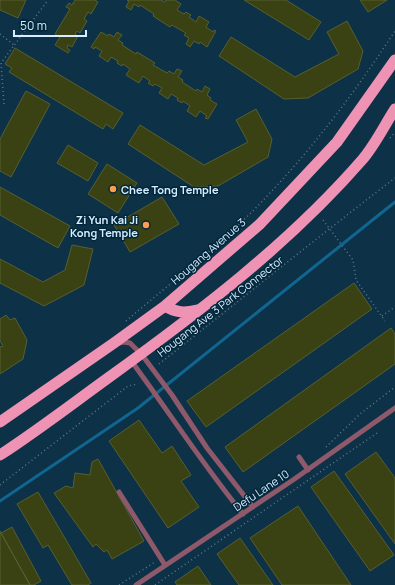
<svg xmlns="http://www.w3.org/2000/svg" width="395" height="585" font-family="Manrope,sans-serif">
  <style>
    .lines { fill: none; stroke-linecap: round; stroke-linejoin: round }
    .stream { stroke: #106690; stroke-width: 3 }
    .building { fill: #3a4213; stroke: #575f31 }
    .path { stroke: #5a7a8d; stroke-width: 1.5; stroke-dasharray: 1 3; stroke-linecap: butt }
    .service { stroke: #8d596b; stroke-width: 5 }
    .trunk { stroke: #ef93b4; stroke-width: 11 }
    .poi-dot { fill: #fb9e52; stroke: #02273b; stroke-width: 1.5 }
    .labels { text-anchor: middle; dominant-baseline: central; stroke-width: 3; stroke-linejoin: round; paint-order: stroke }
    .poi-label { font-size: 11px; font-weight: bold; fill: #d6eeff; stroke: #02273b; text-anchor: start }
    .street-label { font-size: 11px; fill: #d6eeff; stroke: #02273b }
  </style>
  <rect width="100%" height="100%" fill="#0d3146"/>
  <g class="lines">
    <path class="stream" d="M0,501L138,408L395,202"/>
  </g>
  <path class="building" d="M0,0H26L18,18L0,10Z
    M75,0H95L98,2L91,14L88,12L84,19L87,21L80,33L77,31L75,34L78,36L72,47L68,45L67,48L70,50L68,53L55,45L60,37L55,34L70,9L66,7L69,3L72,5Z
    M127,0H161L165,2L166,0H175L181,4L177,10L184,14L186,12L191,15L189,17L196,22L199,16L209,22L206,27L213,32L214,30L216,31L207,47L200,42L199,44L194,41L190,47L186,44L189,38L184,35L186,33L172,25L170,27L153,16L154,14L140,5L139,7L134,4L131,10L126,7L129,1Z
    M244,0H286L321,22L309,40Z
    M360,0H387L368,12Z
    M347,21L363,51L358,69L308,98L284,99L219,56L231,37L295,77L339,54L327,32Z
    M101,32L108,36L109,34L114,37L117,32L122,35L118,40L123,43L122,45L136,54L137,52L155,63L153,65L167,73L169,71L174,74L177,69L182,71L178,77L183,80L182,82L196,91L197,89L202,92L205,86L210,89L207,95L211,98L210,100L217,104L208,119L205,118L207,116L200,111L196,117L187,111L190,106L183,101L182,103L177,100L178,98L171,94L168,99L159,93L162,88L155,84L153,86L148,83L150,81L143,76L139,83L126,75L130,69L123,64L122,66L117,63L118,61L111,57L108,62L99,56L102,51L95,47L94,49L91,47Z
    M15,48L123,113L113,129L106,124L103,129L9,72L12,68L5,64Z
    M26,91L50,104L11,177L0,171V139Z
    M256,109L272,139L268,157L218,186L194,187L128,144L140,125L204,165L248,142L236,120Z
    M68,145L98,163L88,181L57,163Z
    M107,164L137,183L118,213L88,194Z
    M0,187L70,226L58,248L0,215Z
    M162,197L179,224L130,252L114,225Z
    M72,245L93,249L84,285L44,306L0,283V259L43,282L65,270Z
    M354,283L372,309L206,427L187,401Z
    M6,315L10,320L15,318L27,340L23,359L0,374V347L3,346L0,341V319Z
    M391,328L395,334V364L243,472L225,447Z
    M139,420L162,453L172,446L191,475L181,481L199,507L168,528L109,441Z
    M376,452L395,478V544L345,474Z
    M98,459L144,541L112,559L107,550L104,552L96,544L93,547L54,493L66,486L73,488L75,473L90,475L92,462Z
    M334,471L394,555L370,571L311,487Z
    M38,492L91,583L88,585H72L48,545L43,548L17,504Z
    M298,506L351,585H282L250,538Z
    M12,527L41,581L34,585H30L1,533Z
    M0,531L1,533L30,585H0Z
    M240,538L273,585H239L217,554Z
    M198,566L211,585H177L175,582Z"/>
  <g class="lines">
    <path class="path" d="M0,34L14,45
      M4,104L1,63L48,0
      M390,138L395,132
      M323,220L353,260L356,280L385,321
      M382,316L395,307
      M126,321C174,280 226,241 269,194C317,143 357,89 395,31
      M159,364C238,302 315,239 395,178
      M326,447L360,414L395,387
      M0,485L128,386L138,384
      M119,585L155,562
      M155,585L377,433"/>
    <path class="service" d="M119,343L124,342L130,343L142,355L172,395L207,448L253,507
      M132,362C169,412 203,465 243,514
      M299,457L308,470
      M119,492L165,565
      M136,585L293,480L395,408"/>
    <path class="trunk" d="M165,306C176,313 185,313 197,310
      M0,422L114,343L165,306L260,224L337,142L395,60
      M0,455C37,431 72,404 108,378C198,313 289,244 362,160C375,145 384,126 395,109"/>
  </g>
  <g class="poi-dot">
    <circle cx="113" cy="189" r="4"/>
    <circle cx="146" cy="225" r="4"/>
  </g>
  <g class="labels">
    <g class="poi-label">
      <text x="121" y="189">Chee Tong Temple</text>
      <text x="138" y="219" text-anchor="end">Zi Yun Kai Ji<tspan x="138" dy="13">Kong Temple</tspan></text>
    </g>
    <g class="street-label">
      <text transform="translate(208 251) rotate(-41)">Hougang Avenue 3</text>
      <text transform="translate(220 306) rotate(-38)">Hougang Ave 3 Park Connector</text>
      <text transform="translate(261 490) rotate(-34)">Defu Lane 10</text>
    </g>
  </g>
  <path d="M14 30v6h72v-6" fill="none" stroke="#d6eeff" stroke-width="2"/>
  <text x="20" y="30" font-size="12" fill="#d6eeff" stroke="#02273b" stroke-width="3" paint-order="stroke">50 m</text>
</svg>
